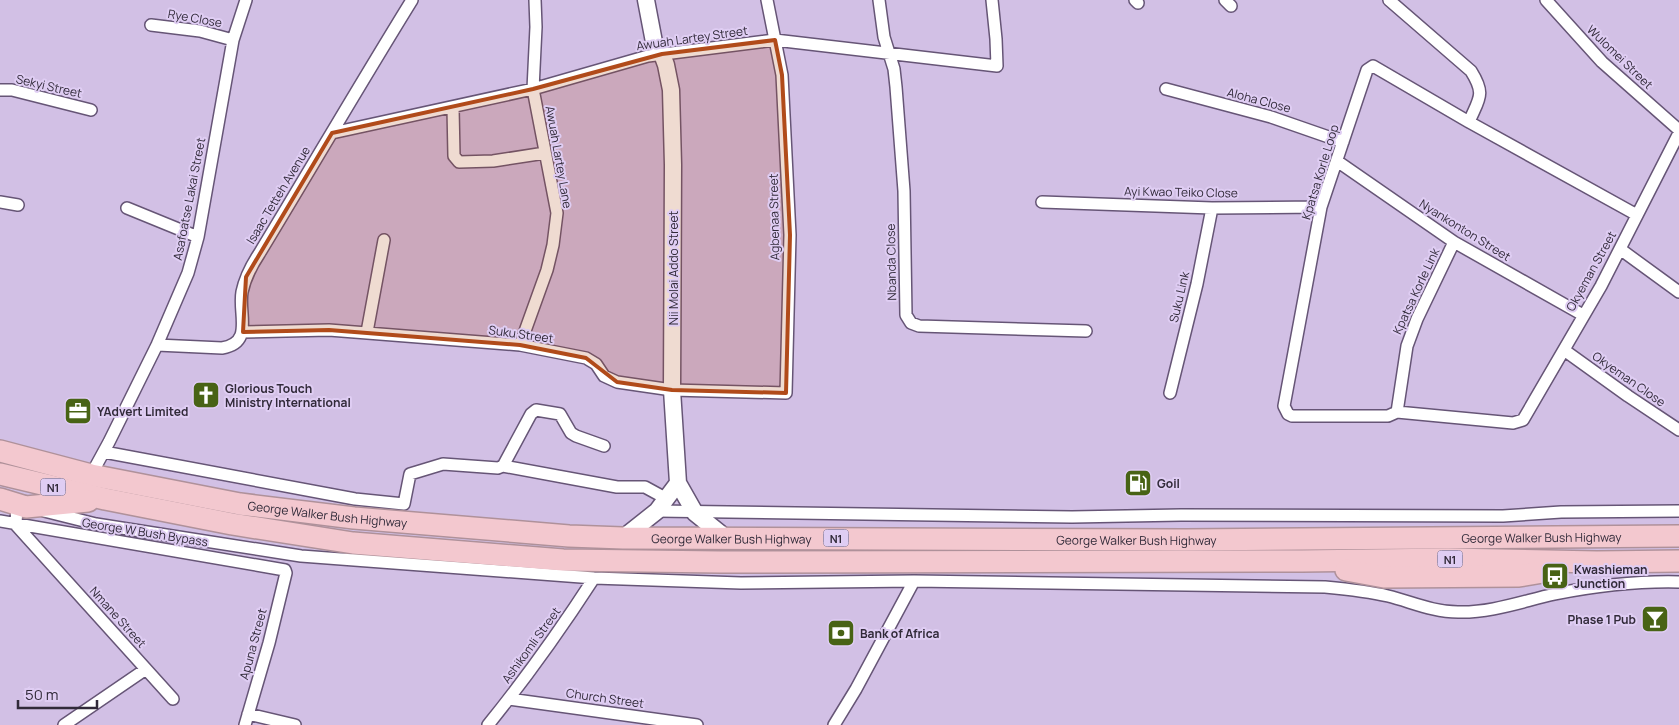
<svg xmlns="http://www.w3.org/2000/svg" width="1679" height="725" font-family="Manrope,sans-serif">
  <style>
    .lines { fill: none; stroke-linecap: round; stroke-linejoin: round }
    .street-casing { stroke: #665576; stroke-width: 14 }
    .secondary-casing { stroke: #665576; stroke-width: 19 }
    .highway-casing { stroke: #af919a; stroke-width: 24 }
    .street { stroke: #fff; stroke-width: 11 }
    .secondary { stroke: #fff; stroke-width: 16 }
    .highway { stroke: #f3c8cf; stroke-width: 21 }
    .marked { fill: #b14b1a; fill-opacity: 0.2; stroke: #b14b1a; stroke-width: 4; stroke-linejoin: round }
    .labels { text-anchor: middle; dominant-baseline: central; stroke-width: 4; stroke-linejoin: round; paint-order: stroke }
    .shield { fill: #dfcdf3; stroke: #655b71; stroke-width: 1 }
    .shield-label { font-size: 11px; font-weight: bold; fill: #312a39 }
    .street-label { font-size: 12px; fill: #312a39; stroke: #dfcdf3 }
    .poi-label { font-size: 12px; font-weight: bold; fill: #312a39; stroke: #dfcdf3; text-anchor: start }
  </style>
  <rect width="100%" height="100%" fill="#d2c0e5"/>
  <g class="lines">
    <g class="street-casing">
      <path id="street" d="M879,0L884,37L894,69L896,87L904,191L906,315L911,323L919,326L1086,331
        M1135,0L1138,3
        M1225,0L1231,6
        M1389,0L1471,71C1486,95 1479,98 1469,122
        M1546,0L1602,62L1679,130
        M151,25L200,31L233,40
        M1166,89L1271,117L1343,142
        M0,90H12L91,110
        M453,108L454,156L459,162L493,161L545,153
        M332,133L533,89L648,56L775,40L997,66L996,39L992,0
        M1337,161L1454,242L1583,315
        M0,202L18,205
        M1042,202L1212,208L1321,207
        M127,208L198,237
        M1637,215L1469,122L1373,66L1367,70L1321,207L1284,406L1288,414L1292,416H1388L1397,412L1513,423L1523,420L1601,286L1679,133
        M1620,249L1679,292
        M243,332L329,330L520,345L586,358L596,364L604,376L617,382L672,390L786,393L790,235L782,75L767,0
        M367,332L384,240
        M157,345L222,348C254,343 238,314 242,292C245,278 251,266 259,254C310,170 360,84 412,0
        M520,345L547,270L553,245L557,213L533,89L536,27L535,0
        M1564,350L1628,396L1679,430
        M1170,393L1197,284L1212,208
        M1397,412L1407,346L1417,319L1454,242
        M104,452L355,499L404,504L410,474L443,464L498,468L503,466L617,487H645L667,499
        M503,466L531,414L536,410L560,414L571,433L576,436L604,446
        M91,475L109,442L157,345L188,273L198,237L233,40L246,0
        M17,505L16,525L173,699
        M44,511L96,524L301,556L594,578L741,583L914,581L1325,587C1346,589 1367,591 1388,596C1412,602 1433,612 1458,612C1491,613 1523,601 1555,594C1595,586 1638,581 1679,582
        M657,511L1072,517L1181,515L1503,516L1561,512L1679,511
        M0,521L285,570L286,573L269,643L245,725
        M509,699L697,725
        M248,714L295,725
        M64,725L146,669
        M488,725C526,678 561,629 594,578
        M834,725L856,689L914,581"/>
    </g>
    <g class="secondary-casing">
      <path id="secondary" d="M646,0L654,42L662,54L666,65L671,90L673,165L672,390L678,483L695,513L726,538
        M623,538L657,511L678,483"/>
    </g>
    <g class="highway-casing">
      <g id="highway">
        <path id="s1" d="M0,451L91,475L240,504L354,518L569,536L623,538L1186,540L1679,536"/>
        <path d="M0,474L105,499L232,524L353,543L563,560L720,562L1302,561L1448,559L1597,562L1679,561"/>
        <path d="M0,499L26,507L88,501"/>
        <path d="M1346,570L1384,577L1519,576L1555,570"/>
      </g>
    </g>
    <use href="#street" class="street"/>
    <use href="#secondary" class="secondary"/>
    <use href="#highway" class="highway"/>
  </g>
  <path class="marked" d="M775,40L782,75L790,235L786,393L672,390L617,382L586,358L520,345L329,330L243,332L246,277L332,133L533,89L662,54Z"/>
  <defs>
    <g id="church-square" transform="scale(1.4375)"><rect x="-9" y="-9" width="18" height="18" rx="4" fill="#486315" stroke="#dfcdf3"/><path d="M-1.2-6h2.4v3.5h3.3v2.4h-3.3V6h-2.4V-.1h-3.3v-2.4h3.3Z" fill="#fff"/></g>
    <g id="office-square" transform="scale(1.4375)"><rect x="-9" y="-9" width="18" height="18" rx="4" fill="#486315" stroke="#dfcdf3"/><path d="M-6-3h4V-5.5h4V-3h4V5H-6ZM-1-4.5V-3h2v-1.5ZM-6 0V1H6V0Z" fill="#fff"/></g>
    <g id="fuel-square" transform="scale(1.4375)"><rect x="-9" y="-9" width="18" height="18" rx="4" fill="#486315" stroke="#dfcdf3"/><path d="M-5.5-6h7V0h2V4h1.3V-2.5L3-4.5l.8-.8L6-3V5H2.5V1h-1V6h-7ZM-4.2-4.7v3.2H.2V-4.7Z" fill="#fff"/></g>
    <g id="bus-square" transform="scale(1.4375)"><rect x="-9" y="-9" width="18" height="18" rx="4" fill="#486315" stroke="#dfcdf3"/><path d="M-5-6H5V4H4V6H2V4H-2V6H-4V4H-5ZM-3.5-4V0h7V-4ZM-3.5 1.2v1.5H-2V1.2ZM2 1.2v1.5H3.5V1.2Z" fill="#fff"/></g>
    <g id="bar-square" transform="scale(1.4375)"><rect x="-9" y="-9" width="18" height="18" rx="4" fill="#486315" stroke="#dfcdf3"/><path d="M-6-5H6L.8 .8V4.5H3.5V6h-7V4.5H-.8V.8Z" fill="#fff"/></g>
    <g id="bank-square" transform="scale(1.4375)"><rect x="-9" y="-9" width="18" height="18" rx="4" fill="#486315" stroke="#dfcdf3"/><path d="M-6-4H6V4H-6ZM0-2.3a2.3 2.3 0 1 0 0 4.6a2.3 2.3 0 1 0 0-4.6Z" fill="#fff"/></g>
  </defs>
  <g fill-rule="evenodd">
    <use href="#church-square" x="206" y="395"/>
    <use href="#office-square" x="78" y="411"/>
    <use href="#fuel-square" x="1138" y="483"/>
    <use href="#bus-square" x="1555" y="576"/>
    <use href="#bar-square" x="1655" y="619"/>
    <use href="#bank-square" x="841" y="633"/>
  </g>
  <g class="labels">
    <g class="shield">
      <rect x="40.5" y="478.5" width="25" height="17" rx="4"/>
      <rect x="823.5" y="529.5" width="25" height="17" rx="4"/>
      <rect x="1437.5" y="550.5" width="25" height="17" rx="4"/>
    </g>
    <g class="shield-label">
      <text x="53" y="487">N1</text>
      <text x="836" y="538">N1</text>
      <text x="1450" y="559">N1</text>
    </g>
    <g class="street-label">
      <text transform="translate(195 18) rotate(10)">Rye Close</text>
      <text transform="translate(692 38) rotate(-8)">Awuah Lartey Street</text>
      <text transform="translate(1620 57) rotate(44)">Wulomei Street</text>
      <text transform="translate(49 86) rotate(13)">Sekyi Street</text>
      <text transform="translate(1259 100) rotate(15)">Aloha Close</text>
      <text transform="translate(559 157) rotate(80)">Awuah Lartey Lane</text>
      <text transform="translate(1320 172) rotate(-73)">Kpatsa Korle Loop</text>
      <text transform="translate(1181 192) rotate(1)">Ayi Kwao Teiko Close</text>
      <text transform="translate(278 195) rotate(-59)">Isaac Tetteh Avenue</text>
      <text transform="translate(189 199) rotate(-79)">Asafoatse Lakai Street</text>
      <text transform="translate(774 217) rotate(-91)">Agbenaa Street</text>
      <text transform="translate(1465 230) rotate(32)">Nyankonton Street</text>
      <text transform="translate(891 262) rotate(-91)">Nbanda Close</text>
      <text transform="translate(673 268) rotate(-90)">Nii Molai Addo Street</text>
      <text transform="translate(1591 271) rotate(-61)">Okyeman Street</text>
      <text transform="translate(1416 291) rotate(-65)">Kpatsa Korle Link</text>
      <text transform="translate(1179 297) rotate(-77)">Suku Link</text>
      <text transform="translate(521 334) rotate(8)">Suku Street</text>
      <text transform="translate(1629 379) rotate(35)">Okyeman Close</text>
      <text stroke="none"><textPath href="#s1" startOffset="334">George Walker Bush Highway</textPath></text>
      <text transform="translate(145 532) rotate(9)">George W Bush Bypass</text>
      <text stroke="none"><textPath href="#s1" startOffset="1549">George Walker Bush Highway</textPath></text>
      <text stroke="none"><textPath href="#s1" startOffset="739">George Walker Bush Highway</textPath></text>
      <text stroke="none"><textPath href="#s1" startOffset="1144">George Walker Bush Highway</textPath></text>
      <text transform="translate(118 617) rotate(48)">Nmane Street</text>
      <text transform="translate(253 644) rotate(-75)">Apuna Street</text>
      <text transform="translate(531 645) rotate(-54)">Ashikomli Street</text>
      <text transform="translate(605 698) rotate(8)">Church Street</text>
    </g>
    <g class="poi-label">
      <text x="225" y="388">Glorious Touch<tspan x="225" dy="14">Ministry International</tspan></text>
      <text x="97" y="411">YAdvert Limited</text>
      <text x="1157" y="483">Goil</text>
      <text x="1574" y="569">Kwashieman<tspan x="1574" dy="14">Junction</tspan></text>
      <text x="1636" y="619" text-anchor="end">Phase 1 Pub</text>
      <text x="860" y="633">Bank of Africa</text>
    </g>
  </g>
  <path d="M18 700v8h79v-8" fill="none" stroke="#312a39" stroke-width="2.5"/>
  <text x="25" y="700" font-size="15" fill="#312a39" stroke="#dfcdf3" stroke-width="4" paint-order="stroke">50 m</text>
</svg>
